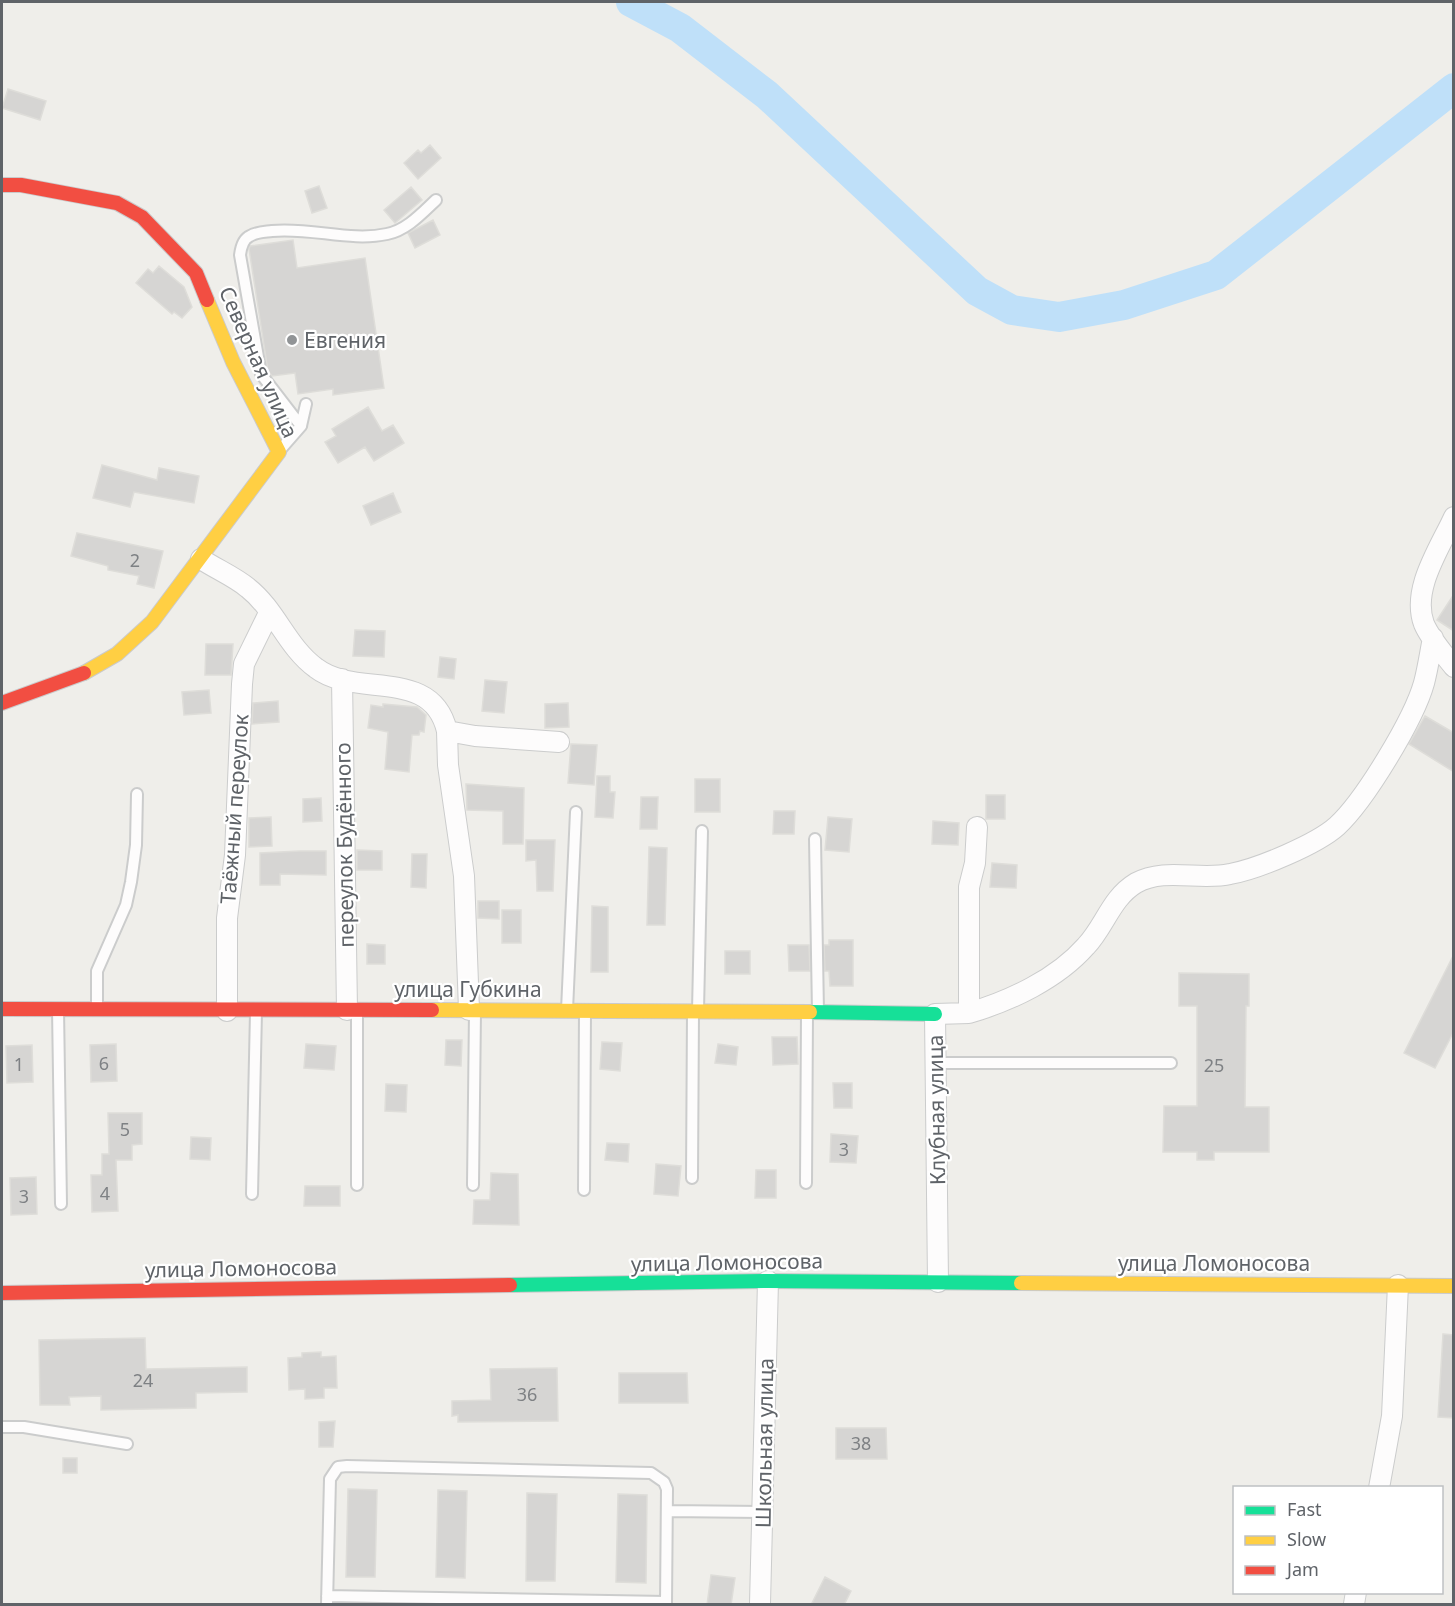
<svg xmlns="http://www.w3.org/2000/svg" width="1455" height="1606" font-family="'Noto Sans',sans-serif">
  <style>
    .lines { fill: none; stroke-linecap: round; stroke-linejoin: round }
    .river { stroke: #bfe0f9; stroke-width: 30 }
    .building { fill: #d6d5d3; stroke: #deddd9; stroke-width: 1.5 }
    .lane-casing { stroke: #cbcccc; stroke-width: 14 }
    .street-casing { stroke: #cbcccc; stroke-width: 22 }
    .fast-casing { stroke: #cacacb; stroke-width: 16 }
    .slow-casing { stroke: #cacacb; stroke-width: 16 }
    .jam-casing { stroke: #cacacb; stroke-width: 16 }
    .lane { stroke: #fdfcfc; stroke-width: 10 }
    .street { stroke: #fdfcfc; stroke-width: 20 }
    .fast { stroke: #16e098; stroke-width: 14 }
    .slow { stroke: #ffcf43; stroke-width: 14 }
    .jam { stroke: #f24e42; stroke-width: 14 }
    .poi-dot { fill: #919496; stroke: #fff; stroke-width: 2 }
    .labels { text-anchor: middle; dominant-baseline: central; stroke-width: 4.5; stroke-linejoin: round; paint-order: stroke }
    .number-label { font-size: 18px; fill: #7e8184 }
    .poi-label { font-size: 21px; fill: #5f6368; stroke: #fff; text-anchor: start }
    .street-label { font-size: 21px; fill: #5f6368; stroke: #fff }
  </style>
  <rect width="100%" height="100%" fill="#efeeea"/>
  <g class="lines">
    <path class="river" d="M631,2L680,28L767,95L977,291L1012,310L1059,317L1124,305L1216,275L1454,88"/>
  </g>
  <path class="building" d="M8,89L46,101L40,120L2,108Z
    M430,145L441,158L418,179L404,163L418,150L421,153Z
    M319,186L327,208L312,213L305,191Z
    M411,187L422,200L395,223L384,210Z
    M433,220L440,235L415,248L408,233Z
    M293,240L297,268L365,258L384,388L333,395V389L298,394L295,373L272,376L268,371L249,249L250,246Z
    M159,266L184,287L192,307L182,318L174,312L172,314L136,283L148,269L153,273Z
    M368,407L382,431L393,425L404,443L374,461L365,447L338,463L325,442L336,436L332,429Z
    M102,465L157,480L159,468L199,476L194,503L134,492L130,507L93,498Z
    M393,493L401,512L371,525L363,506Z
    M77,533L163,551L154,588L137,584L139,576L108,570V566L71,556Z
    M1454,594V631L1437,620Z
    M355,630L385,631L384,657L353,656Z
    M206,644H233L231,675H205Z
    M440,657L456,659L454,679L438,677Z
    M485,680L507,682L504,713L482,711Z
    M209,690L211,713L184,715L182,692Z
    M278,701L279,722L252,724L253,703Z
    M568,703L569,727L545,728V704Z
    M383,704L417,707L426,715L424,732L420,731L419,735H412L409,772L385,769L388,732L368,728L371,705L383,707Z
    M1425,716L1454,733V772L1409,744Z
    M571,744L597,745L594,785L568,783Z
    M597,776H610V792H615L613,818L595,817Z
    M695,779H720V812H695Z
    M466,784L524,788L523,844H503V811L467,810Z
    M986,795H1005V819H986Z
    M641,797H658L657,829H640Z
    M321,798L322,821L303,822V799Z
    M774,811H795L794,834H773Z
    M271,817L272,846L249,847V818Z
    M828,817L852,819L849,852L825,850Z
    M933,821L959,823L958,845L932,844Z
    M526,840H555L553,891H537L536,860L526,861Z
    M649,847L667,848L665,925H647Z
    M357,850L382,851V870H357Z
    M300,851H326V875L280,874V885H260V853Z
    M412,854H427L426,888L411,887Z
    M992,863L1017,865L1016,888L990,887Z
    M478,901H499V919L478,918Z
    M592,906L608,907V972H591Z
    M502,910H521V943H502Z
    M829,940H853V986H830L829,971H825L824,945H829Z
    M367,944L385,945V964H367Z
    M788,945H809L810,971H789Z
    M725,951H750V974H725Z
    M1454,954V1031L1435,1068L1404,1053Z
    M1179,973L1249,974V1006H1246L1245,1107H1269V1152H1214V1160H1197V1152H1163L1164,1106H1197V1006H1179Z
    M772,1037H797L798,1064L773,1065Z
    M446,1040H462L461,1066L445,1065Z
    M602,1042L622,1043L620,1071L600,1069Z
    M116,1044L117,1081L91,1082L90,1045Z
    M306,1044L336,1046L334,1070L304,1068Z
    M718,1044L738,1047L736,1065L715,1063Z
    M32,1045L33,1082L7,1083L6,1046Z
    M833,1083H852V1108H834Z
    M386,1084L407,1085L406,1112L385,1111Z
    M108,1113H142V1144L132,1145V1160H116L118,1211L92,1212L91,1175H102V1154H109Z
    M831,1134L858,1136L856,1163L830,1162Z
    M191,1137L211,1138L210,1160L190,1159Z
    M607,1143L629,1144L628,1162L605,1160Z
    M656,1164L681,1166L678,1196L654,1194Z
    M756,1170H776V1198H755Z
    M491,1173L518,1174L519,1225L473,1224L474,1200H490Z
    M36,1177L37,1214L11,1215L10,1178Z
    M305,1186H340V1206H304Z
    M1443,1334L1454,1335V1418L1438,1417Z
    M145,1338L146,1369L247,1367V1392L196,1393V1408L101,1410V1396L69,1397L70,1405H40L39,1340Z
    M321,1352V1357L336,1356L337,1388H324V1398L305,1399V1389L289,1390L288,1358L302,1357V1353Z
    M557,1368L558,1421L458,1422V1415L452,1416V1401L491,1400L490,1369Z
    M619,1373H687L688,1403H619Z
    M335,1421L333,1447H319V1422Z
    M836,1428H886L887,1459H836Z
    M63,1458H77V1473H63Z
    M348,1489L377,1490L375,1577H346Z
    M438,1490L467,1491L465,1578L436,1577Z
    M527,1493L557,1494L555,1581H526Z
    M618,1494L647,1495L646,1583L616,1582Z
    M711,1575L735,1578L731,1605H707Z
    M825,1577L851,1591L844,1605H811Z"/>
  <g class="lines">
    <g class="lane-casing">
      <path id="lane" d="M301,426L306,404
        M280,450L301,426L261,374L240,255C241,247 243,239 250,236C256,232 265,232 272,231C311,227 350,242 387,234C407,230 422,213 436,200
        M815,839L818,1012
        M97,1008V971L126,905L131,882L136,845L137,794
        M58,1009L61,1204
        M567,1010L576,812
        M698,1010L702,831
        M357,1011V1185
        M935,1063H1171
        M692,1178L693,1011
        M806,1183L807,1013
        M473,1185L475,1011
        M584,1190L585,1010
        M252,1194L256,1012
        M2,1427H24L127,1444
        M667,1511L762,1512
        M327,1596L666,1602
        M327,1604L330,1479L338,1467L347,1466L651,1473L664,1482L667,1489L666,1604"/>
    </g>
    <g class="street-casing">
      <path id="street" d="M1454,517C1440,548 1411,589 1424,624C1431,640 1444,654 1454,667
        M201,559C216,569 235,577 248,588C276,610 287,647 316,668C356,699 432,666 447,731L475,736L559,742
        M342,679L347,1010
        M447,731L448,765L464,876L469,1010
        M227,1011V918L235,855L242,684L244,664L269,613
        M969,1013C1010,1001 1057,979 1086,946C1105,926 1111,898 1136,883C1165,867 1200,881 1230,874C1258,869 1317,844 1337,826C1365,800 1414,719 1424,683C1428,668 1430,653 1433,638
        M938,1282L935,1014L969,1013V887L975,863L977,827
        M1379,1488L1392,1416L1398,1285
        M760,1604L768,1281
        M1354,1604L1356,1592"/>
    </g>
    <g class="fast-casing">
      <path id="fast" d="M810,1012L935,1014
        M510,1285L768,1281L1021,1283"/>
    </g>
    <g class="slow-casing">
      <path id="slow" d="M84,673L117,654L152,622L279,452L233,362L207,300
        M432,1010L810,1012
        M1021,1283L1454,1286"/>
    </g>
    <g class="jam-casing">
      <path id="jam" d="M2,185H21L117,203L142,217L196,273L207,300
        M2,703L84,673
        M2,1009L432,1010
        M2,1293L510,1285"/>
    </g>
    <use href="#lane" class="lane"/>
    <use href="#street" class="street"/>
    <use href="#fast" class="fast"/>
    <use href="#slow" class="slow"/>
    <use href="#jam" class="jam"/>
  </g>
  <circle class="poi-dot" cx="292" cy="340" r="6"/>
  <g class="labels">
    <g class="number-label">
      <text x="135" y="560">2</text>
      <text x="104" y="1063">6</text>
      <text x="19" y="1064">1</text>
      <text x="1214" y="1065">25</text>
      <text x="125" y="1129">5</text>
      <text x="844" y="1149">3</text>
      <text x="105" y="1193">4</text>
      <text x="24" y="1196">3</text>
      <text x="143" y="1380">24</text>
      <text x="527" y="1394">36</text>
      <text x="861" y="1443">38</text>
    </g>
    <g class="poi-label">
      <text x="304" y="340">Евгения</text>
    </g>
    <g class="street-label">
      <text transform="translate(259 362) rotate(66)">Северная улица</text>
      <text transform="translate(234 809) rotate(-86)">Таёжный переулок</text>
      <text transform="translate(344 845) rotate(-91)">переулок Будённого</text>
      <text x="468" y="989">улица Губкина</text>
      <text transform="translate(936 1110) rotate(-91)">Клубная улица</text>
      <text transform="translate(727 1262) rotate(-1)">улица Ломоносова</text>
      <text x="1214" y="1263">улица Ломоносова</text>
      <text transform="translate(241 1268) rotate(-1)">улица Ломоносова</text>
      <text transform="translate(764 1443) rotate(-89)">Школьная улица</text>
    </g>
  </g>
  <rect width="1455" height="1606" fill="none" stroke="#5f6368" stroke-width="6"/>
  <rect x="1233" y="1486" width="210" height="108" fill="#ffffff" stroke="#bfc1c3" stroke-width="1.5"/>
  <rect x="1245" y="1506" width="30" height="9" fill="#16e098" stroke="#bfc1c3" stroke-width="1.5"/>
  <text x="1287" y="1516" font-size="18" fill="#5f6368">Fast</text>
  <rect x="1245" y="1536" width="30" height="9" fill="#ffcf43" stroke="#bfc1c3" stroke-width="1.5"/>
  <text x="1287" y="1546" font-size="18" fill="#5f6368">Slow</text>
  <rect x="1245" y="1566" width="30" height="9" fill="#f24e42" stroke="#bfc1c3" stroke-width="1.5"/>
  <text x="1287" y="1576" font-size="18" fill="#5f6368">Jam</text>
</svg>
